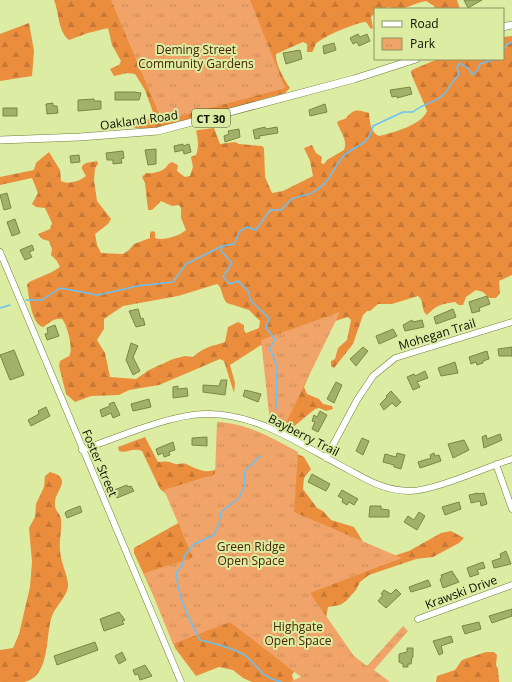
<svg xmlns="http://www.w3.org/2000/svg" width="512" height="682" font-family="'Open Sans',sans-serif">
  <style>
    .forest { fill: url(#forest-firs); fill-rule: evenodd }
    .park { fill: url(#park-tufts) }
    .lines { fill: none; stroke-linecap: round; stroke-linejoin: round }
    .stream { stroke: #68c2f9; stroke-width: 1.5 }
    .building { fill: #a2b069; stroke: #7a8742 }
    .minor-casing { stroke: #707c36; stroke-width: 7 }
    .major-casing { stroke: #707c36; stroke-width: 8 }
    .minor { stroke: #fff; stroke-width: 6 }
    .major { stroke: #fff; stroke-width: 7 }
    .labels { text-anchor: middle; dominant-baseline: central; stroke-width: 4; stroke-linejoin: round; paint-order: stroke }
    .shield { fill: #ddeca3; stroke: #4a5131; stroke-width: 1 }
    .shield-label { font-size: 11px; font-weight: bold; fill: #0b0e00 }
    .park-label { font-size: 12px; fill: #492402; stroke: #ddeca3 }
    .street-label { font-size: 12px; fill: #0b0e00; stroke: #ddeca3 }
  </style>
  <defs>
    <pattern id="forest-firs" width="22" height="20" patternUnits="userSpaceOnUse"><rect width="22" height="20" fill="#ea8d3d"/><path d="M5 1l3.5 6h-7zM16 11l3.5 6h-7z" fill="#c77834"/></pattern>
    <pattern id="park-tufts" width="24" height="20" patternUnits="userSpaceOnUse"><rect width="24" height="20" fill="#f0a469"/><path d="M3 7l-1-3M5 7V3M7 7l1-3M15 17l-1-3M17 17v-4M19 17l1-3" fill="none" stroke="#cc8c59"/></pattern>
  </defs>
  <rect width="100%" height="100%" fill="#ddeca3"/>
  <path class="forest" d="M54,0H457L460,9H435L434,6L426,1C409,4 406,12 388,7L384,9H375V13L371,17L373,28L371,29L366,22C355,23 327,35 318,42C314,44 315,49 312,52H307V44L303,42L276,54C275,64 285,81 290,88L285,93L159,129L134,128L133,123L152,118L154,115L145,90L135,74L127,73L114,76L110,69L119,65L121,61L112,45L108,28L88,33L69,40C58,32 59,12 54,0Z
    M29,23L34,51L32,76L0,81V34Z
    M512,36V275L499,281L500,293L496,298H489L483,292L476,290L466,297L463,305H459L455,302C441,304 437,305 427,315C420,310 425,301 418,296L392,304H378L370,311H367L363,315L353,344L334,368L331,366V361L335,359L338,348L347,340L351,320L348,317L332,322L304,387L307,394L319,399L323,404L332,406L333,409L326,411L319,408L315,409L292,428L280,424L263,347L261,345L230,365L235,383L234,393L224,361L220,359L159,385L129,390L119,395L91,396L75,402L66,394L59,366L60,361C62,359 67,358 69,356C74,350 67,324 62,319C53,318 50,323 43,327C31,324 29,295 27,285L29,282L52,272L60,267L57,261L51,255L52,249L49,241L42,239L38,234L50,229L52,223L45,208L36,207L32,204L38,193L32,178L0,185V177L34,170L36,163L49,152L60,170L61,181C68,185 80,181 86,176L82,169V166L86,163L97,161L98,164L95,168L94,180L97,201L111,219L108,224L95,234L97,245L101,253L123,254L129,250L134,244L150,238V233L152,231L155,232V238C164,241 179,236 186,230L181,218V208L179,205L172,206L161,201L152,210H148L145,183L142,177L146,173C151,174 160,172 164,169C168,166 167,164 172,162L178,165L177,171L185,177L190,176L193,167L191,157L196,155C199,147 198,139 196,131L198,130L214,128L220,144L235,142L239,144L262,146L264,148L265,177L272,193L283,191L313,176L310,161L304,148L312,145L316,153L322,157L321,163L324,164L327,160L344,150C348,139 340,132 337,122C340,120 343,120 346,118C355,108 357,110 369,113C370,122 370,132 379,136C392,133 422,125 427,111C425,104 410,74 411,71L414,69L438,59H503V37ZM217,284C223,288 221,297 227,303L249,310L260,321L259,328L246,333L244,330V325L238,322L228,327L225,342C213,346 203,347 193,357L185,356L173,359L149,370L136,379L110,377L105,353L97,340L104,329V319L123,306L178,296Z
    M145,437L158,462C167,461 167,461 176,464C180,464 183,463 186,464C197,469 206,475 219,468L295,453L304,457L311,469L304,478L303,489L317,508L323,511L331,520L354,527L365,545L393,556L409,551L441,533L451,531L464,538L459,543L433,557L416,559L369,575L360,582L356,590L346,601L340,605L328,607L326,618L292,675L294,682H252L243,678L233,670L219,667L196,676L175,648L168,627L134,553V548L187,518L169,496L160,489L142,451C133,447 126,454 119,451L118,447Z
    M50,472C75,479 53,491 55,505C55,511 60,513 61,519C62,529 59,540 60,551C61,563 67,573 68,584C69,595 56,605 52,616C45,635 51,677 24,682C17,682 8,682 0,682V650L13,648L19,634L30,587L32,562L29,528L35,517L36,504L44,487L45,476Z
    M486,652H494L497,655L496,665L498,669L499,682H436L437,676L455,670L462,660Z"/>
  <path class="park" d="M111,0H250L285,88L162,121Z
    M340,312L283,429L270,422L261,340Z
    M217,422C247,423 272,438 298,452L294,512L402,558L310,593L354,656L367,666L403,626L408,631L374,670L390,682H289L301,677L230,622L173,644L144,573L193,558L164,490L215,474Z"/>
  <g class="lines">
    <path class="stream" d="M503,51L507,44L512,42
      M26,300H42L60,288L98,295L137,286L173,282L186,264L222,246
      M0,308L10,305
      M276,409L277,366L270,349L275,339L266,328L269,318L251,301L248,291L238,281L230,284L223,277L232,263L221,251L222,246L234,244L240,231L247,227L256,230L270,210H281C284,207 288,202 292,199C299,195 309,196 315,191C332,180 331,171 342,158C354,143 368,149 373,126L403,112H413C422,104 435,103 443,95C449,89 452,81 459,75L457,68L460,63L469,69L472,75L477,71L480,64L495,59
      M260,456L245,471L244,487L239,498L221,512L219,524L214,535L194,544L185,555L182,566L176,573C178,597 189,619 200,640C213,643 238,649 247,657C262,670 260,677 282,682"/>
  </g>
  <path class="building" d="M464,0H482L468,8Z
    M358,34L360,37L367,34L370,41L359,46L357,42L353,44L350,38Z
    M334,43L336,50L324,54L323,46Z
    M300,50L302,59L286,64L283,53Z
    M410,87L412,94L397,98V96L392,97L390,90Z
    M115,92H134L141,93L139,100H115Z
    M94,99V101H101V109L78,111V100Z
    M53,103V106H57L58,113L47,114L46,104Z
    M325,104L327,112L310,116L309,110Z
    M3,108H17V116H3Z
    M265,127L266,129L277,127L278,133L259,136L260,138L255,139L253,130Z
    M239,129L240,137L225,142L224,136L229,134L228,131Z
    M183,144V146L189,144L191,152L184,154L183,150L175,152L174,146Z
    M156,149V164L148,165L145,150Z
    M123,151L124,158L121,159L122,163L113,164V160H107L106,153Z
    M79,155L80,162L71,163L70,156Z
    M7,193L11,208L4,210L0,195Z
    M15,219L20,233L12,236L7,222Z
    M32,245L34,250L29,252L32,257L25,260L20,250Z
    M487,296L490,304L479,308L480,311L472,313L469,302Z
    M138,309L141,319L143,318L145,325L136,327L129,311Z
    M453,309L456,317L436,324L434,317Z
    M412,320L413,322L422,320L424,327L405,331L403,325Z
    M55,325L59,336L47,340L45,334L48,333L47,328Z
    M393,329L397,336L379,344L376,336Z
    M131,343L138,346L133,357L140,371L133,375L126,360Z
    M363,347L368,351L356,366L350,359Z
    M512,347V356H499L498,349Z
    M14,350L24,375L10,380L0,355Z
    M487,351L489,359L483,361V363L477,365L476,362L471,364L469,357Z
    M455,362L458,373L441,376L438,368Z
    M425,371L428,378L417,382L420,387L413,390L407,377L414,374L415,376Z
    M221,380H227L225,395L203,392V385L219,386Z
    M336,382L342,385L334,403L327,399Z
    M178,386V389L187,388L188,396L173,398V387Z
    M245,390L261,394L258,402L243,396Z
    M391,391L401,402L396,407L392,403L384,410L380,404L387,397L386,396Z
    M149,399L151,407L133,411L131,404Z
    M114,402L120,415L113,418L111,413L102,417L100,410L110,406L109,404Z
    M46,407L50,416L31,426L28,420L39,414L38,411Z
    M320,411L327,415L318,432L312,429L315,422L312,421L314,415L317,417Z
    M500,434L502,440L484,448L482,437L486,435L487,439Z
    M207,437V446L192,445V438Z
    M362,438L369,441L363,455L356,451Z
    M464,440L469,450L453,458L448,444Z
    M173,442L175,450L169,452L170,455L164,457L163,453L158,455L156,449Z
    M397,453L405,455L401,469L394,467V465L383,462L385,454L396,457Z
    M434,453L435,456L439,455L441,461L420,468L418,462L431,458L430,455Z
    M312,474L330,484L326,491L308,482Z
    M127,485L128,487L131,486L134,491L117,498L114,490Z
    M342,490L358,499L354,505L349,502L347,505L342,502L343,499L338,496Z
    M478,493V494L484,493L487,504L481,506L480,501L471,503L469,495Z
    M459,502L461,509L445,515L442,507Z
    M80,506L82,512L67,518L65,513L67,511Z
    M370,506H381V509L389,510V517H369Z
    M419,512L425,516L417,530L404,522L408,516L414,520Z
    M506,551L511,564L494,568L492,561L501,558L500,554Z
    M483,562L485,568L477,570L479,574L470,577L467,568Z
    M452,571L459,582L443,588L440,579L442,578L441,575Z
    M428,580L431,586L411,592L409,587Z
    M396,589L401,594L386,608L378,601L383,595L381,594L384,590L391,594Z
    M512,609V616L492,623L489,616Z
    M119,612L125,620L122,621L124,624L104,631L100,619Z
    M479,622L481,629L465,634L462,626Z
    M451,636L453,642L441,646L443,653L439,655L433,641Z
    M95,642L98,650L57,665L54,656Z
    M407,648H413V657H412L411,664H408V667H403V664L399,662V654L407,652Z
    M122,652L126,660L119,664L115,656Z
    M145,665L152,676L140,680L138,674L135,675L133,670Z"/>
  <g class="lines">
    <g class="minor-casing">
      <path id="minor" d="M0,252L181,682
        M82,450C116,438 169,415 204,414C257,412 304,447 349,470C369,481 384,490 408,491C432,492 487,467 512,459
        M326,458L357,400L373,376L395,358L512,322
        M496,464L512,509
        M418,619L512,585"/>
    </g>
    <g class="major-casing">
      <path id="major" d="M503,27L512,25
        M0,140L80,137L158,131L354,79L416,59"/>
    </g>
    <use href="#minor" class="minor"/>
    <use href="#major" class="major"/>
  </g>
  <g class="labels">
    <rect class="shield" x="192" y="109" width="38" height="18" rx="3"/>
    <g class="shield-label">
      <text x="211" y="118">CT 30</text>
    </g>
    <g class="park-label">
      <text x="196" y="49">Deming Street<tspan x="196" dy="14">Community Gardens</tspan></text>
      <text x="251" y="546">Green Ridge<tspan x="251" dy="14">Open Space</tspan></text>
      <text x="298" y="626">Highgate<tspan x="298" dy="14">Open Space</tspan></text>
    </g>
    <g class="street-label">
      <text transform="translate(139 120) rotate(-8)">Oakland Road</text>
      <text transform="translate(437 334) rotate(-17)">Mohegan Trail</text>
      <text transform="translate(304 435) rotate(27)">Bayberry Trail</text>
      <text transform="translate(100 463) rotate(67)">Foster Street</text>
      <text transform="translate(461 592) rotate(-20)">Krawski Drive</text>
    </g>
  </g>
  <rect x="374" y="8" width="130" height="52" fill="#ddeca3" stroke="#899362"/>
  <rect x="382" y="21" width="20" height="6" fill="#ffffff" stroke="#899362"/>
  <text x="410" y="28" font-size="12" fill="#0b0e00">Road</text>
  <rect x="382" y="38" width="20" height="12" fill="url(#park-tufts)" stroke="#899362"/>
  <text x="410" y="48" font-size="12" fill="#0b0e00">Park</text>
</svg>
